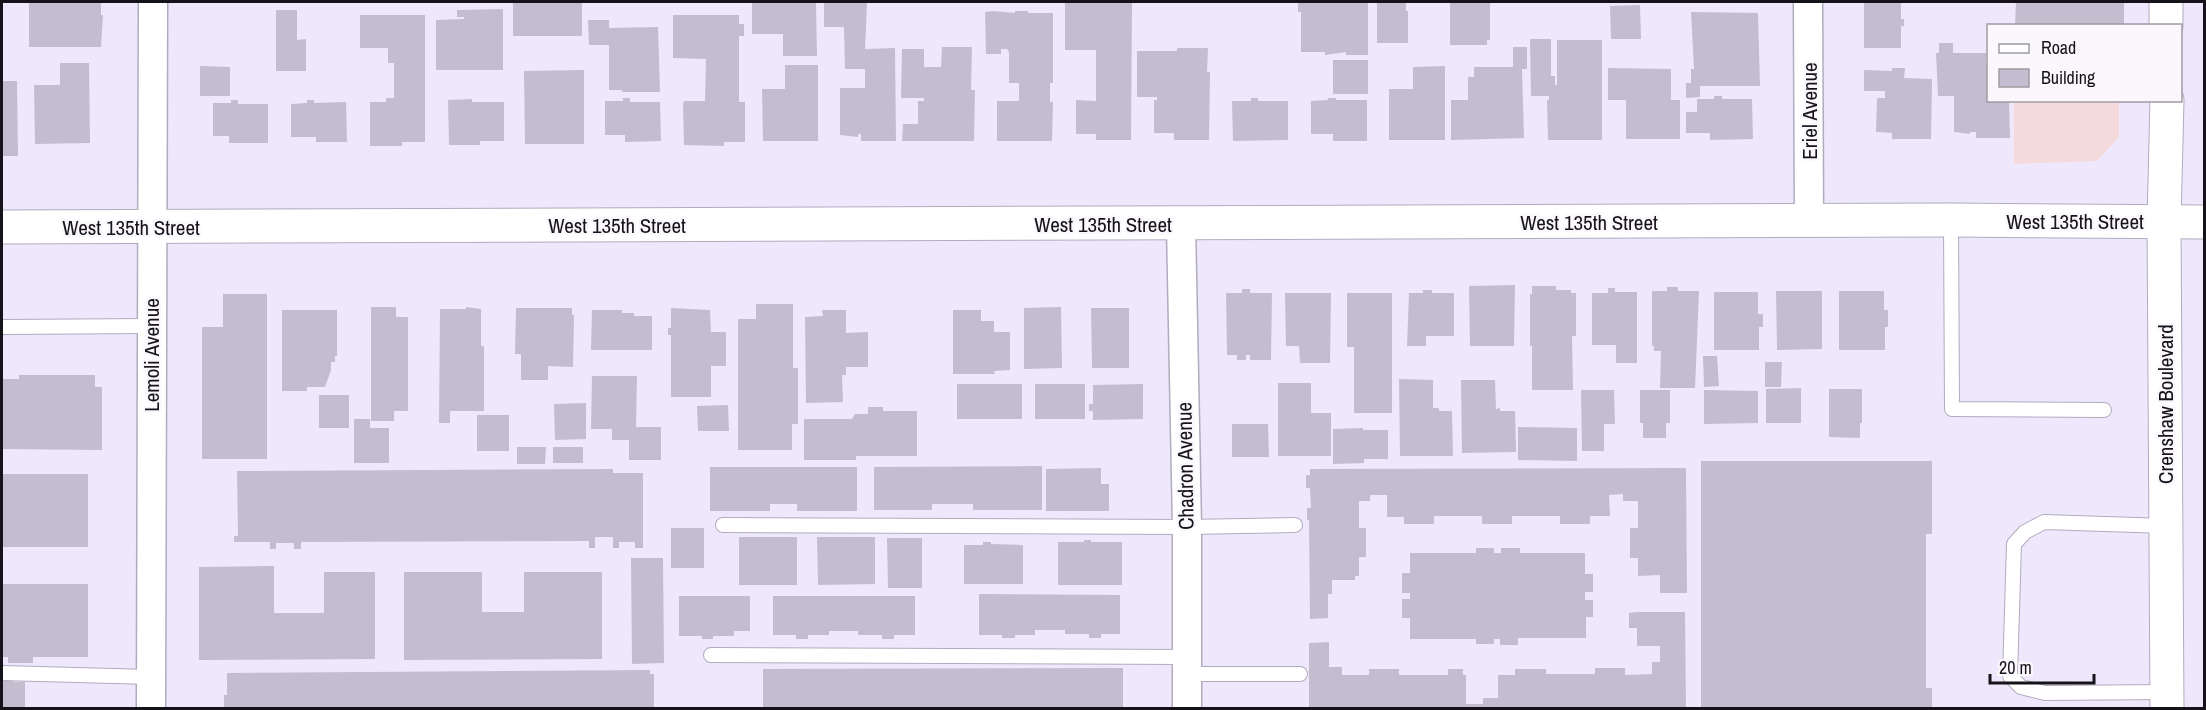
<svg xmlns="http://www.w3.org/2000/svg" width="2206" height="710" font-family="'Archivo Narrow',sans-serif">
  <style>
    .commercial { fill: #f5dadc }
    .building { fill: #c3bdd0 }
    .lines { fill: none; stroke-linecap: round; stroke-linejoin: round }
    .lane-casing { stroke: #b1abbe; stroke-width: 16 }
    .street-casing { stroke: #b1abbe; stroke-width: 31 }
    .secondary-casing { stroke: #b1abbe; stroke-width: 35 }
    .primary-casing { stroke: #b1abbe; stroke-width: 35 }
    .lane { stroke: #fff; stroke-width: 14 }
    .street { stroke: #fff; stroke-width: 28 }
    .secondary { stroke: #fff; stroke-width: 33 }
    .primary { stroke: #fff; stroke-width: 33 }
    .labels { text-anchor: middle; dominant-baseline: central; stroke-width: 5; stroke-linejoin: round; paint-order: stroke }
    .street-label { font-size: 21px; fill: #151319; stroke: #faf8fc }
  </style>
  <rect width="100%" height="100%" fill="#efe8fc"/>
  <path class="commercial" d="M2014,101H2119V137L2097,161L2014,164Z"/>
  <path class="building" d="M29,2H101V15H103L101,47H29Z
    M513,2H582V36H513Z
    M752,2H816L817,56H783V34H752Z
    M824,2H867L865,49L895,48L896,141H861V134H858V137L840,135V88H865V69H845L844,27H824Z
    M1065,2H1132L1131,140H1096V134H1076V100L1096,101V50H1065Z
    M1301,2H1368V55H1346V52L1325,55V52H1301V12H1298V3Z
    M1377,2H1406V11H1408V43H1377Z
    M1450,2H1490V40H1487V45H1450Z
    M1864,2H1901V19H1904V26H1901V48H1864Z
    M2016,2H2124V26H2015Z
    M1640,5L1641,39H1611L1610,6Z
    M503,9V70H436V20L464,19V17H457V10Z
    M276,10H297V40L306,39V71H276Z
    M993,11L1015,13V11H1028V13H1053V83H1050V102H1053L1052,141H997V101H1019V83H1009V52L1007,49H1001V54H986L985,12Z
    M1691,12L1758,13L1760,86H1700V97L1686,98V83H1691V69H1694Z
    M360,15H425V142H402V146H370V102H386V98H394V63H388V48H360Z
    M673,15H739V24H744V36H739V102H745V142H724V146L684,145L683,104L684,101H705L706,59L673,58Z
    M588,20H609V28L658,27L660,92H622V90H609V45H589Z
    M1530,39H1551V76H1555V85H1557V40H1602V140H1548L1547,100H1549V96H1531Z
    M1939,43H1953V53H1986V66H1988L1987,98L1988,100H2009L2010,138H1976V132H1970V134L1954,132V96H1938L1936,53H1939Z
    M942,47H972L971,90H975L974,141H902L903,124H918V101H924V98H901L902,49H924V67H941Z
    M1513,47H1527V69H1522L1524,138L1451,140V100H1468V77H1474V67H1513Z
    M1177,48H1208L1207,72H1210L1209,140H1174V133H1154V100H1157V97H1137V51H1177Z
    M1333,60H1368V94H1333Z
    M60,63H89L90,143L35,144L34,85H60Z
    M785,65H818V141H763L762,89H785Z
    M200,66L230,67V96H200Z
    M1445,66V140H1389V89H1413V67Z
    M1608,68L1671,69V100H1680V139H1626V100H1608Z
    M1892,68H1905L1904,78L1932,79L1931,139H1892V133L1876,132L1877,98H1885V91H1864V70L1892,71Z
    M584,70V144H525L524,71Z
    M2,81H17L18,156H2Z
    M1714,96H1722V99H1752L1753,139L1710,140V133H1686V112H1697V99H1714Z
    M623,98H630V102H660L661,141L625,142V135H605V101H623Z
    M1251,98H1258V101H1288V140L1233,141L1232,101H1251Z
    M1328,98H1336V100H1367V141H1333V134H1311V101L1328,100Z
    M472,99V102H504V141H480V145H449L448,100Z
    M231,100H238V104H268V143H229V136H213V103H231Z
    M307,100H314V103L346,102L347,142H316V137H291V104L307,103Z
    M1515,285L1514,346H1470L1469,286Z
    M1532,286H1556V290H1571V293H1576V336H1572L1573,390H1532V346H1530V294H1532Z
    M1667,287H1678V291H1699L1695,388H1660L1661,351H1654V346H1652V291H1667Z
    M1608,288H1615V292H1637V363H1616V345H1592V293H1608Z
    M1242,289H1250V293H1272L1271,360H1250V355H1246V360H1237V355H1227L1226,293H1242Z
    M1423,290H1432V293H1454V336H1426V346H1407L1409,293H1423Z
    M1776,291H1822V349L1777,350Z
    M1839,291H1884V310H1888V327H1885V350H1839Z
    M1714,292H1758V314H1763V327H1759V350H1714Z
    M1285,293H1331L1330,363H1300L1299,346H1286Z
    M1347,293H1392V413H1354V347H1347Z
    M223,294H267V459H202V327H223Z
    M756,304H793V368H798V424H792V450H738V319H756Z
    M371,307H396V317H408V411H394V421H371Z
    M466,307L481,309V346H484V411H450V423H439L440,309H466Z
    M1061,307L1062,368L1024,369V308Z
    M516,308H572V315H574L573,367L548,366V380H521V354H515Z
    M671,308L710,310L711,332H726V366H711V397H671V335H668V328H671Z
    M1091,308H1129V368H1092Z
    M282,310H337V356H335V362H331V370L325,387H307V391H282Z
    M592,310H622V313H634V316H652V350H591Z
    M822,310H846V333L868,332V367H846V375H842L843,402L806,403L805,317L823,316Z
    M953,310H981V321H994V332H1010V370L994,371L995,374H953Z
    M1703,356H1717L1719,386L1704,387Z
    M1765,362H1782L1781,387H1765Z
    M19,375H95V387H102V450L2,449V379H19Z
    M592,376H637L636,427H661V460H629V440H612V429H591Z
    M1399,379L1433,380V408H1439V411H1452L1453,456H1400Z
    M1461,380H1495L1496,409L1500,408V411H1515L1516,452L1462,453Z
    M1278,383H1311V413H1331V456H1278Z
    M957,384H1022V419H957Z
    M1035,384H1085V419H1035Z
    M1143,384V419L1093,420V411H1089V404H1093V385Z
    M1801,388V423H1766V389Z
    M1829,389H1862V423H1860V438L1829,437Z
    M1581,390H1614L1615,424H1604V451H1582Z
    M1640,390H1670V423H1666V438H1643V423H1640Z
    M1704,390L1758,391V423L1704,424Z
    M319,395H349V428H319Z
    M586,403V439L555,440L554,404Z
    M728,405L729,431H698L697,406Z
    M868,407H883V411H917V456H856V460H804V419H852L855,414H868Z
    M477,415H509V451H477Z
    M354,419H370V428H389V463H354Z
    M1232,424H1268L1269,457H1232Z
    M1518,427L1577,428V461L1518,460Z
    M1363,428V430H1388V459H1364V463L1333,464V429Z
    M517,447H546L545,464H517Z
    M553,447H583V463H553Z
    M1701,461H1932V534H1926V688H1932V708H1701Z
    M1042,466V510H973V504H932V510H874V467Z
    M710,467H857V511H797V504H770V511H710Z
    M1101,468V484H1109V511H1046V469Z
    M1686,468L1687,593H1660V575L1638,576V558H1630V528H1638V501H1623V494L1609,495L1610,516H1590V524H1560V516H1512V524H1482V516H1434V524H1404V517H1387V495H1370V501H1359V528H1366V557H1359V576H1355V580H1332V594H1328V618L1310,619L1309,520H1307V508H1311L1310,488H1306V475H1310V469Z
    M613,469V473H643V548H635V542H619V548H613V537H595V548H589V541L301,542V549H294V543H276V549H270V542H234V536H238L237,471Z
    M2,474H88V547H2Z
    M671,528H704V568H671Z
    M739,537H797V585H739Z
    M817,537H875V584L818,585Z
    M887,538H922V588H888Z
    M1084,540H1091V542H1122V585H1058V542H1084Z
    M983,542H991V544L1023,545V584H964V545H983Z
    M1476,548H1494V553H1501V548H1520V553H1585V574H1593V592H1585V600H1593V617H1586V638H1518V645H1500V639H1494V644H1476V639H1410V618H1402V599H1410V593H1402V573H1410V553H1476Z
    M631,558H663L664,663L632,664Z
    M274,566V613H324V572H375V659L199,660V567Z
    M404,572H482V612H524V572H602V659L404,660Z
    M2,584H88V657H33V663H8V657H2Z
    M979,594L1120,595V634H1101V638H1089V634H1065V630H1035V635H1015V638H1002V635H979Z
    M679,596H750V631H734V636H713V639H702V636H679Z
    M773,596H915V635H894V639H882V635H858V631H829V635H808V639H796V635H773Z
    M1636,612H1685L1686,708H1309V643L1329,642V667H1342V675H1369V669H1399V675H1448V669H1463V675H1466V704H1483V698H1498V675H1515V669H1546V674H1595V668H1625V675L1652,674V662H1660V646H1637V628H1629V613Z
    M1123,668V708H763V669Z
    M650,670V674H654V708H224V695H227V673Z
    M2,675H13V682H25V708H2Z"/>
  <g class="lines">
    <g class="lane-casing">
      <path id="lane" d="M1951,220L1952,409L2104,410
        M2,327L151,326
        M723,525L1187,527L1295,525
        M2166,526L2044,522L2025,532L2014,544L2010,676L2021,687L2045,693L2167,692
        M711,655L1187,657
        M2,673L151,677
        M1187,674H1300"/>
    </g>
    <g class="street-casing">
      <path id="street" d="M1808,2L1809,221
        M1181,224L1187,527V708
        M151,708L153,2"/>
    </g>
    <g class="secondary-casing">
      <path id="secondary" d="M2,227L1951,220L2204,222"/>
    </g>
    <g class="primary-casing">
      <path id="primary" d="M2166,2V26
        M2167,708L2164,221L2167,100"/>
    </g>
    <use href="#lane" class="lane"/>
    <use href="#street" class="street"/>
    <use href="#secondary" class="secondary"/>
    <use href="#primary" class="primary"/>
  </g>
  <g class="labels">
    <g class="street-label">
      <text transform="translate(1809 111) rotate(-90)">Eriel Avenue</text>
      <text x="2075" y="221">West 135th Street</text>
      <text x="1589" y="222">West 135th Street</text>
      <text x="1103" y="224">West 135th Street</text>
      <text x="617" y="225">West 135th Street</text>
      <text x="131" y="227">West 135th Street</text>
      <text transform="translate(151 355) rotate(-90)">Lemoli Avenue</text>
      <text transform="translate(2165 404) rotate(-90)">Crenshaw Boulevard</text>
      <text transform="translate(1185 466) rotate(-91)">Chadron Avenue</text>
    </g>
  </g>
  <rect width="2206" height="710" fill="none" stroke="#151319" stroke-width="6"/>
  <rect x="1987" y="24" width="195" height="78" fill="#faf8fc" stroke="#9e9ca1" stroke-width="1.5"/>
  <rect x="1999" y="44" width="30" height="9" fill="#ffffff" stroke="#9e9ca1" stroke-width="1.5"/>
  <text x="2041" y="54" font-size="18" fill="#151319">Road</text>
  <rect x="1999" y="69" width="30" height="18" fill="#c3bdd0" stroke="#9e9ca1" stroke-width="1.5"/>
  <text x="2041" y="84" font-size="18" fill="#151319">Building</text>
  <path d="M1990 674v9h104v-9" fill="none" stroke="#151319" stroke-width="3"/>
  <text x="1999" y="674" font-size="18" fill="#151319" stroke="#faf8fc" stroke-width="4.5" paint-order="stroke">20 m</text>
</svg>
